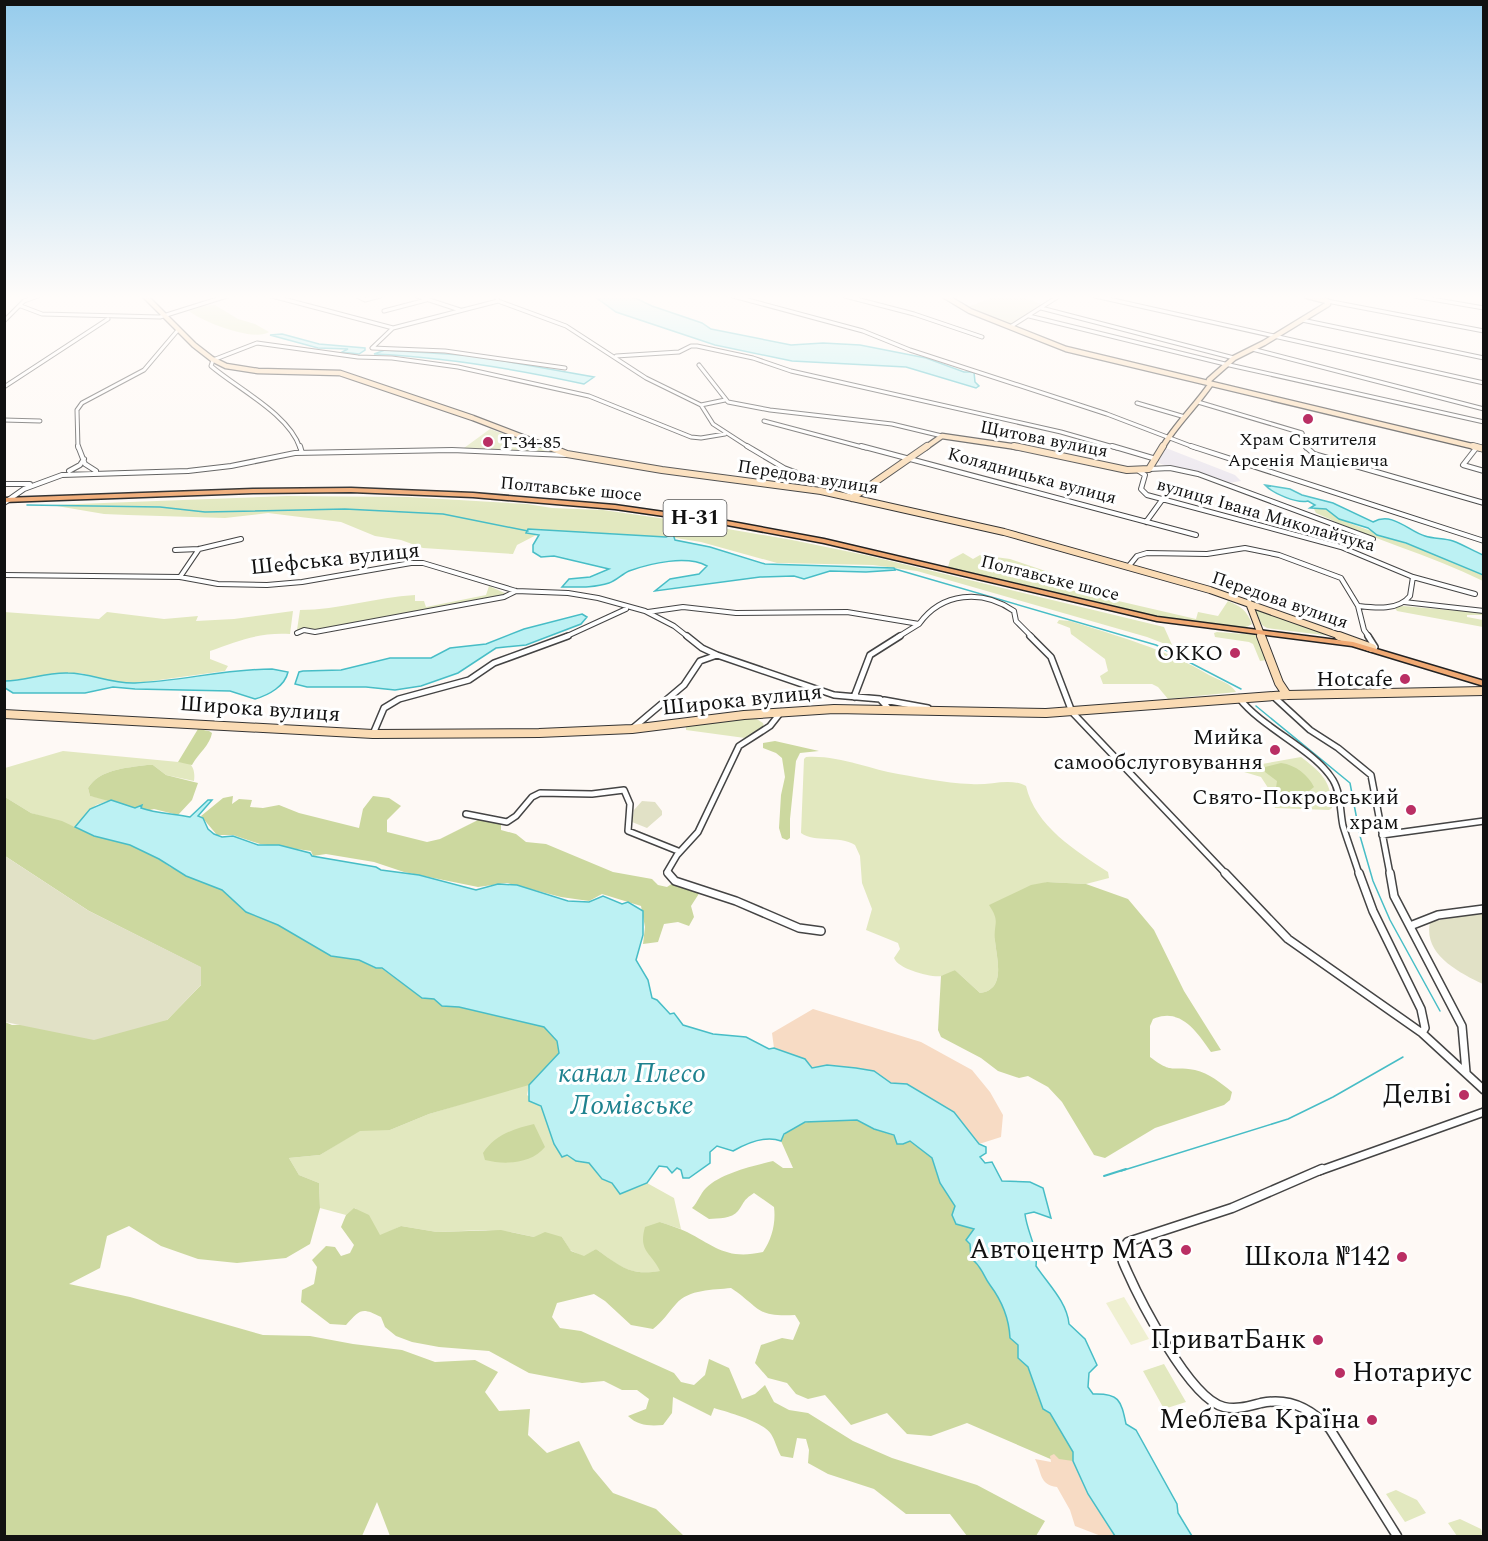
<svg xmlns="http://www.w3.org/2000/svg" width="1488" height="1541" font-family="Spectral,serif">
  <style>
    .industrial { fill: #ebe6ee }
    .green { fill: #e2e8bf }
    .forest { fill: #ccd89f }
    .sand { fill: #f7dbc4 }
    .cemetery { fill: #e1e1c6 }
    .pitch { fill: #eff0d1 }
    .water { fill: #bcf1f3; stroke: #47bdc6; stroke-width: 1.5 }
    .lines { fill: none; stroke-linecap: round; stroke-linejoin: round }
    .stream-far1 { stroke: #47bdc6; stroke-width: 1.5 }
    .stream { stroke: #47bdc6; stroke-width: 2 }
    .street-far4-casing { stroke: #444; stroke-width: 5 }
    .street-far3-casing { stroke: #444; stroke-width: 6 }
    .street-far2-casing { stroke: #444; stroke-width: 8 }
    .street-far1-casing { stroke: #444; stroke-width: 10 }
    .street-casing { stroke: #444; stroke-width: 11 }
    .secondary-far2-casing { stroke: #333; stroke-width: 7 }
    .secondary-far1-casing { stroke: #333; stroke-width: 8 }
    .secondary-casing { stroke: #333; stroke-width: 10 }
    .primary-casing { stroke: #222; stroke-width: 3 }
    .street-far4 { stroke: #fff; stroke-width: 3 }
    .street-far3 { stroke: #fff; stroke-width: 4 }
    .street-far2 { stroke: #fff; stroke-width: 5 }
    .street-far1 { stroke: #fff; stroke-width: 7 }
    .street { stroke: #fff; stroke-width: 8 }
    .secondary-far2 { stroke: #fadbb4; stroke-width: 4.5 }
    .secondary-far1 { stroke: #fadbb4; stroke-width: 6 }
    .secondary { stroke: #fadbb4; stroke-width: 8 }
    .primary { fill: #f0a973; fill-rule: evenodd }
    .poi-dot { fill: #ba2f64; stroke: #fff; stroke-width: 2 }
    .labels { text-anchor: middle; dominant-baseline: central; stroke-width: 6; stroke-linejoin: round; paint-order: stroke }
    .far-street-label { font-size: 18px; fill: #111; stroke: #fff }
    .far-poi-label { font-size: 18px; fill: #111; stroke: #fff }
    .shield { fill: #fff; stroke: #585858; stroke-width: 1.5 }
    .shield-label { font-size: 21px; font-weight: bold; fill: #111 }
    .street-label { font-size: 22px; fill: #111; stroke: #fff }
    .poi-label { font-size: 22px; fill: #111; stroke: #fff; text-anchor: end }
    .near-poi-label { font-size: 27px; fill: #111; stroke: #fff; text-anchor: end }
    .near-water-label { font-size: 28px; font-style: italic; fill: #1e828f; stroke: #fff }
  </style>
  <rect width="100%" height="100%" fill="#fef9f5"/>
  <path class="industrial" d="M1166,448L1235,475L1241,481L1229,483L1161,464L1158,462Z"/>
  <path class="green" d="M215,305L238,319L255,324L269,332C254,342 203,322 189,311L202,306Z
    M490,429L557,453L544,455L464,448Z
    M287,496L408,497L527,504L552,508L603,510L687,522L792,540L870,556L1164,627L1173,647L1147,637L917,571L873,565L777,563L701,542L669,537L544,531L517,545L513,554L423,548L401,540L375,536L341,522L268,513L225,518L128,515L104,514L51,505Z
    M1314,509H1326L1350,521L1349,523C1393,539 1440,555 1483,575V581C1429,554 1370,539 1316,513Z
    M963,553L973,559L980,555L1010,559L1063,577L1059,582L1070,585L1069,589L1090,596L1102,589L1118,593L1113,598L1114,600L1196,619L1198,612L1218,616L1228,601C1241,606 1247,611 1252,624L1245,628L1155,616L948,567L950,560Z
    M489,586L507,594L496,598L315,631L297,630L300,610C339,610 376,597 415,595V601H424L426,607L486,595Z
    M1403,606L1483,613V615H1467V617L1483,620V627L1397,611L1395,608Z
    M1255,609L1331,636L1267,628L1262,625Z
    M293,611L290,634C260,632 238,641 210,651V659L228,666L225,671L137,683H114L81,673H68L5,681L4,612L99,619L107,612L164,619L198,616L196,621L234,619Z
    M1059,620L1070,621C1117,636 1166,649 1209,675C1218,680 1231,683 1236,692L1168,699L1158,687L1152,684H1103L1100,676L1108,671L1105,659L1071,634L1070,628L1057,623Z
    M1217,632L1258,635L1261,637L1267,660L1260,661L1253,644L1249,642L1215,637L1214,633Z
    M755,718L763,723L764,727L745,738L686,730V726Z
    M63,751L189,763C194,767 195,774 194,781L166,775L153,765H147C126,768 100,769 88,788L90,796L111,800L96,805L75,827L31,813L5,797V768Z
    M806,757C834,755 862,766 888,772C915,777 944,783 971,784C990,786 1009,777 1026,786C1035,826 1076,851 1108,872L1109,878L1086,884L1047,882L990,905C992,908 996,913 997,917C999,924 994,934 995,941C997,960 1006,990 980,993L955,970C951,972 946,975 942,976C931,978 898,969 894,958L900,949L898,943L866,930L872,909L862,883L860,856L855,845C839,835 815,843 801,833L804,759Z
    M1301,757C1322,773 1331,781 1332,808L1329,810L1275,808L1272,794L1261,777L1234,769Z
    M524,1085H529L527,1095C532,1099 539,1103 542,1109C555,1136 551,1158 589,1163L602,1179L612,1183L620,1194L647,1183L674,1198L681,1229L660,1222L654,1259L661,1271C630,1276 620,1267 596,1249L584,1257L570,1250L562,1237H534L511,1232L486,1230L437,1232L401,1226L380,1236L355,1208L346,1215L320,1208L319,1183L299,1175L289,1158L320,1155L360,1130H390L429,1114Z
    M1164,1364L1186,1402L1164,1409L1143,1371Z
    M1396,1490L1417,1500L1426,1513L1405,1522L1386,1494Z
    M1460,1519L1481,1529L1483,1536H1457L1448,1523Z"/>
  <path class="forest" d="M198,729L209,731L212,733C210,745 198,754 192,765L178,762Z
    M775,741L819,751L800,753L796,761L790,819V838L787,840L782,838L779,828L781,795L785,777L782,758L776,753L763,748V743Z
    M1281,763C1296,765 1308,775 1314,787L1309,791L1313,802L1301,803L1279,794L1276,788L1277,781L1265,772V767Z
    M147,765H153L166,775L198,783L192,800L178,815L154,809L146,811L90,796L88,788C100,769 126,768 147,765Z
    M233,796L232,804L239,799L252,800L250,807L263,808L279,805L299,813L359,828L363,809L373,796L389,798L401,806L387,820V832L427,842L440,839L480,819L501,824V830L516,834L526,842L546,844L613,872L652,879L658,885L667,887L673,883L700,892L691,906L694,917L689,926L678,922L664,924L658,942L643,944L645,927L641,906L602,894L589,901L561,897L507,883L478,887L404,872L374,862L326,854L313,856L311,851L260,844L233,835H217L201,816L223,798Z
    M5,797L31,813L62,821L94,836L130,845L159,859L170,867L222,890L246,912L278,925L331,956L359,960L375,968H381L422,998L434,999L442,1006L459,1007L544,1027L557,1041L559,1053L529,1085L429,1114L390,1130L360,1131L320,1155L289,1158L299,1175L319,1183L320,1208L310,1244L286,1258L237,1263L198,1259L161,1246L129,1226L107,1236L100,1268L69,1284L130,1297L263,1335L310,1336L353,1344L402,1350L435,1362L475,1360L498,1372L485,1392L499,1411L530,1409L528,1435L547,1453L579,1441L593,1469L613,1493L656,1509L684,1536H390L377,1502L362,1536H5V1022L12,1025L167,1020L201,985L200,967L89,911L5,856Z
    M1047,882L1086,884L1128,899L1154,930L1184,991L1221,1050L1211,1052C1197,1032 1181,1007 1153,1019L1150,1026V1057C1174,1075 1170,1065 1195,1070C1209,1073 1221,1083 1232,1092L1230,1100L1224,1105L1155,1128L1105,1158L1094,1155L1062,1102L1048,1087L1028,1076L1019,1078L998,1071L981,1058L941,1037L938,1030L941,976L955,970L980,993C1006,990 997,960 995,941C993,923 1001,923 989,905L1031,885Z
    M857,1120L874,1129L910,1141L932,1158L940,1183L974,1229L970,1244L971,1258C983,1268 982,1274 990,1285C1002,1301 1009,1317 1010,1338L1018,1345V1358L1028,1367L1043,1409L1050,1413L1073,1452V1461L1076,1470L967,1423L931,1436L907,1434L887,1413L851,1425L825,1395L808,1399L796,1394L787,1383L768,1378L755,1363L761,1345L782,1338L793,1340L800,1323L795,1315C755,1317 761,1308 731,1288C713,1290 689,1289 676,1304C668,1313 663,1321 653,1329L631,1325L605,1301L594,1294L557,1303L552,1317L560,1328L581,1331L674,1373L681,1382L694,1385L705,1375L709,1359L729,1368L742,1399L755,1394L765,1385L774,1402L789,1410L808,1413L853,1441L892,1458L977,1485L1045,1521L1036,1536H967L950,1514H906L874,1489L828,1474L808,1463L809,1450L806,1439L797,1438L793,1458L781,1456C777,1449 775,1440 771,1434C764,1422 727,1412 714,1408L711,1416L673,1397L672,1413L663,1425C650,1426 638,1426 628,1416L646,1409L649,1399L637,1390H622L604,1381L582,1383L529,1373L489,1351L439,1347L412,1342L396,1336L385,1327L381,1317C362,1307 360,1309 346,1325L330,1324L301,1302L302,1290L314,1284L317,1267L312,1260L326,1246L335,1247L341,1256L350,1253L354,1245L341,1227L346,1215L354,1208L369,1215L380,1235L401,1226L437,1232L501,1230L534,1237L545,1232L562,1237L571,1251L584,1256L596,1249C620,1266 629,1276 660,1271C651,1252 638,1252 645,1227L660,1222C669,1225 679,1228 687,1232C716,1247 727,1260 763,1252C772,1239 776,1223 774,1207L754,1193C742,1201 745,1202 738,1211C732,1219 718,1218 709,1219L692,1208C698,1202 700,1194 706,1188C721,1173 753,1166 773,1161L783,1168H793L781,1141C792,1115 834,1121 857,1120Z
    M534,1124L545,1147C531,1164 505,1165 485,1160L483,1153C495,1135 513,1129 534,1124Z"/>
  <path class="sand" d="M813,1009L921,1042L972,1070L990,1092L1003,1115L1001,1137L979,1144L954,1112L907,1084L891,1083L874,1071L856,1068L827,1065L812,1068L805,1059L774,1048L772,1033Z
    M1054,1454L1059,1459L1073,1461L1088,1494L1115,1536H1101L1075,1526L1070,1510L1057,1487C1039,1485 1042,1472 1035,1459L1051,1462L1050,1456Z"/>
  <path class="cemetery" d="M996,296H1020L1044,305L1009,326L968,307Z
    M642,801L655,802L662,811V815L647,828L632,822L634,810Z
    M5,856L89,911L201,967V985L167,1020L94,1040L5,1022Z
    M1483,912V984C1458,972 1423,954 1430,922Z"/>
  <path class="pitch" d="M1124,1297L1149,1339L1131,1345L1106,1303Z"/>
  <path class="water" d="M594,296H631L652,306L702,323L711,329L791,345L823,343L860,345L926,358L964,372H974L975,382L979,386L976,388L906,367L792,361L715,345L616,312Z
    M282,334L319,344L365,348V350L359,354L342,352L348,349L318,348L270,335Z
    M385,350L476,356L594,377L584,384C515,369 445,357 374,354Z
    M1265,485L1290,489L1302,495L1333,503L1373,522C1393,511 1409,532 1425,536C1434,539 1444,538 1453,541C1464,545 1473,551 1483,555V575L1406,543L1377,535L1368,528L1339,519L1326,509L1310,508L1315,505L1308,501C1297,504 1272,493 1265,485Z
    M528,529L666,537L673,534L675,540L710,547L765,564L894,568L895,570L866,572L830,571L804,579L794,576L760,577L655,591L670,579L699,574L707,566C687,555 651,563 629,571C622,574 616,581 609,583C594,588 577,587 562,587L569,579L590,577L609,569L554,556L541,557L533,552V545L539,535L526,533Z
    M582,614L587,617L581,624L526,645L496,648L458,673L421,686L395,690L366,687H307L295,684L299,672L303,671L341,670L390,658H431L450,648L486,644L524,629Z
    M272,669L288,672C285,686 269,695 255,699L230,691L135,689L113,687L85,693H13L5,688V681C26,681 46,672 68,673C91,673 111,684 135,683C181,681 226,669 272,669Z
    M111,800L135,808L142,805L141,808C154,813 175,814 190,817L208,800H212L198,816L203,818L208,829L214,834L222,837L233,836L258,845H279L310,853L312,856L376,867L381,870L419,875L476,890L498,884L517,885L568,901L589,902L603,896L622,904L628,902L643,911V935L636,960L648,980L652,998L657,1000L670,1014L674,1013L683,1025L713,1034L746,1037L769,1049L774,1048L805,1059L812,1068L827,1065L856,1068L874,1071L891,1083L907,1084L954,1112L979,1144L986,1147V1153L980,1157L985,1163L992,1162L1002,1181L1030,1182L1043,1188L1051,1218L1034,1212L1025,1214C1027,1232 1038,1248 1036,1266C1048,1284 1067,1302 1069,1324L1085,1339L1097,1365L1089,1373L1088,1387L1093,1394C1119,1393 1121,1400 1126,1424L1136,1430L1177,1504L1178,1513L1192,1536H1115L1088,1494L1073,1461V1452L1050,1413L1043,1409L1028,1367L1018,1358V1345L1010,1338C1009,1317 1002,1301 990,1285C982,1274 983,1268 971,1258L970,1244L966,1240L974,1229L956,1224L952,1215L955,1206L940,1183L932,1158L910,1141L903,1144H897L894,1135L874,1129L857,1120L805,1122L784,1134L781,1141C766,1135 747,1143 733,1151L717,1146L710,1152V1163L689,1178H683L681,1170L677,1168L672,1173L667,1167L659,1166L647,1183L620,1194L612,1183L602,1179L589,1163L576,1161L567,1155L562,1157L554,1144L541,1106L529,1101V1085L559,1053L557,1041L544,1027L459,1007L442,1006L434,999L422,998L382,968H376L359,960L331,956L278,925L246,912L222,890L186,876L159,859L130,845L94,836L75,827L90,809Z"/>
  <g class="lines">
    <path class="stream-far1" d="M27,505L160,507L205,512L345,509L443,514L528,531
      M895,569L1156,645L1241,689
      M1256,706L1350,783L1360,836L1373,881L1390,920L1440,1011
      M1121,1171L1288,1119L1333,1097L1403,1057"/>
    <path class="stream" d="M1104,1176L1126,1169"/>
    <g class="street-far4-casing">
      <path id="street-far4" d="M272,296L393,328L372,348L445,351L565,368
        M357,296L365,300L380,296
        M417,296L460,310
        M496,296L498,301L566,326L646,378L701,405L713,424L750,448
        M733,296L863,331L910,350L1107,414L1196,448
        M845,296L914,314L982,337
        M1095,296L1484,383
        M1414,296L1484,308
        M1327,301L1484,331
        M21,306L42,314L160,317L227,296
        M1041,308L1234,358
        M384,311L426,300
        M1029,316L1225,364L1484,422
        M1302,320L1484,358
        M4,321L24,301L38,296
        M1010,327L1059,296
        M393,328L498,301
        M1252,349L1484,409
        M616,356L679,352L691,346H697L753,358L791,371L1061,432L1117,448
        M699,365L728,402L770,410L892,424L942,436
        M4,387L108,319
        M1198,402L1302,433L1306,448
        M1137,403L1185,417
        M701,405L725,400
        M4,420L40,421
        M764,421L866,448
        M78,448L77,410L82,403L144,370L178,330
        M300,448C289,414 238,389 211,366L213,360L257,343L358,357L392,358L458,367L589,396L691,437L701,438L725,434"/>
    </g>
    <g class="street-far3-casing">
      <path id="street-far3" d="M78,446L85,464L96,471
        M300,446L302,453
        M747,446L784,468L856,495
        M861,446L1196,535
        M1112,446L1156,459
        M1191,446L1484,541
        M1305,446L1314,454L1484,503
        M1477,447L1463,465L1484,471
        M1149,469L1170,468L1198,474L1373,539
        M69,471L80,465L84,459
        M1139,471L1145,475L1141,489L1147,495L1341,547L1413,577L1475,594
        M4,484H30
        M4,503L24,489L62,475L188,471L231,466L295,453L452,450L566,455
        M1146,522L1162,500
        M175,550L199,549L241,539
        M1128,567L1137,556L1147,553L1207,554L1245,548L1279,555L1341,578L1358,606L1364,630L1369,637
        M4,575L180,577L218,584L267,585L302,582L411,563H423L516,591L568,593L598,598L645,611L674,626L688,637
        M180,577L199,549
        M1404,602L1484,611
        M1358,606C1375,608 1398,611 1410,596L1413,577
        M648,612L683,607L736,613L847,612L919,624C942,592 982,589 1014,611L1016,621L1032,637
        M297,633L304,630L315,632L504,597L516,591
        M565,637L626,609
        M898,637L919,624"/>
    </g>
    <g class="street-far2-casing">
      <path id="street-far2" d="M687,636L702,648L717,655L834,695L880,699L890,710
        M1030,636L1051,657L1072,712L1226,874
        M1368,636L1375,647L1373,649
        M1273,696L1310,730L1338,748L1371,775L1390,874
        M854,697L870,655L900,636
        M1239,698C1263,729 1314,749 1333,780C1341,793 1340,812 1343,826C1348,842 1354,858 1359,874
        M884,700L928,708
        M633,728L684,685L700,661L717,655
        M373,734L384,708L399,699L469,680L494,663L568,636
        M466,814L507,822L516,816L532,797L540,793L592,794L624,790L630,804L628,831L678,851
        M1382,835L1484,821
        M669,874L667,872L677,855L698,832L739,746L770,726L781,712"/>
    </g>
    <g class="street-far1-casing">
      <path id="street-far1" d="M668,873L675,881L736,901L799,928L821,931
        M1225,873L1288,939L1422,1033L1484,1090
        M1359,873L1373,911L1421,1009L1425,1028L1422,1033
        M1390,873L1394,896L1462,1026L1466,1072
        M1410,926L1438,915L1484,909
        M1319,1171L1484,1112"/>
    </g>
    <g class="street-casing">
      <path id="street" d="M1322,1169L1232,1208L1128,1242L1121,1251L1123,1262C1137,1295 1189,1399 1224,1407C1237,1410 1249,1406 1261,1403C1289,1397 1311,1408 1330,1429L1397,1536"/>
    </g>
    <g class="secondary-far2-casing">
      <path id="secondary-far2" d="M145,296L194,345L212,359L226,366L258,371L340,373L473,418L551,448
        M945,296L970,311L1066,349L1480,448
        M925,448L942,436L1024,448
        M1162,448C1175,425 1195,407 1210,385L1209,380L1234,358L1264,343L1328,304L1327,301L1307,296"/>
    </g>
    <g class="secondary-far1-casing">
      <path id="secondary-far1" d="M547,446L567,454L662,470L821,491L1004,532L1210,590L1343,637
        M1014,446L1127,470L1149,469L1163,446
        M1473,446L1484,449
        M852,498L927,446
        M1249,603L1262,637"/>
    </g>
    <g class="secondary-casing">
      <path id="secondary" d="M1261,636L1279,683L1287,695
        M1339,636L1372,648
        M4,714L373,734L539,733L632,729L744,715L834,709L1046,713L1287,695L1484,691"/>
    </g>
    <g class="primary-casing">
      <path id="primary" d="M351,488L473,493L615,505L727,521L824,539L1157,617L1353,642L1484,681V686L1352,646L1157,621L824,543L727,525L615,509L473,497L351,492L253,493L4,502V498L253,489Z"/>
    </g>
    <use href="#street-far4" class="street-far4"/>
    <use href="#street-far3" class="street-far3"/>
    <use href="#street-far2" class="street-far2"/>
    <use href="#street-far1" class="street-far1"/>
    <use href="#street" class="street"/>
    <use href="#secondary-far2" class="secondary-far2"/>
    <use href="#secondary-far1" class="secondary-far1"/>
    <use href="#secondary" class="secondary"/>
    <use href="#primary" class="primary"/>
  </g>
  <linearGradient id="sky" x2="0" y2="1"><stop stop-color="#96ccec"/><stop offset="0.58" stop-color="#fffcfa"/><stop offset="1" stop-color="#fffcfa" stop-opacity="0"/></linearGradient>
  <rect width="1488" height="512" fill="url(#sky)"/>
  <g class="poi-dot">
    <circle cx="1308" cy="419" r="6"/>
    <circle cx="488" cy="442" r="6"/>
    <circle cx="1235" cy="653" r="6"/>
    <circle cx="1405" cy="679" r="6"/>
    <circle cx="1275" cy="750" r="6"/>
    <circle cx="1411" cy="810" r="6"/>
    <circle cx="1464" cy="1095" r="6"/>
    <circle cx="1186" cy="1250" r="6"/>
    <circle cx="1402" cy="1257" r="6"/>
    <circle cx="1318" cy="1340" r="6"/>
    <circle cx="1340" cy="1373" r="6"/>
    <circle cx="1372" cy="1420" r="6"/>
  </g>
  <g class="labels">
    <g class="far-street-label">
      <text transform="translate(1044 439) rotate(11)">Щитова вулиця</text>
      <text transform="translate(1032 476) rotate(15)">Колядницька вулиця</text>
      <text transform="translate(808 477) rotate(9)">Передова вулиця</text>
      <text transform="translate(571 489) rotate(5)">Полтавське шосе</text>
      <text transform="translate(1266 515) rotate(16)">вулиця Івана Миколайчука</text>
      <text transform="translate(1050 578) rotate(14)">Полтавське шосе</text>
      <text transform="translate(1280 600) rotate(19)">Передова вулиця</text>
    </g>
    <g class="far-poi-label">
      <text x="1308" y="439">Храм Святителя<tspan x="1308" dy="21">Арсенія Мацієвича</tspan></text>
      <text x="500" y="442" text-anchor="start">Т-34-85</text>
    </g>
    <rect class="shield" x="663.5" y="500" width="63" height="36" rx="4.5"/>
    <g class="shield-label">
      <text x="695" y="518">Н-31</text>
    </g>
    <g class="street-label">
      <text transform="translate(335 559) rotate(-6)">Шефська вулиця</text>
      <text transform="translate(742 700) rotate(-6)">Широка вулиця</text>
      <text transform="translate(260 709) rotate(4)">Широка вулиця</text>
    </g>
    <g class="poi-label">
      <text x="1223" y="653">ОККО</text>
      <text x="1393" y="679">Hotcafe</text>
      <text x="1263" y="737">Мийка<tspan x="1263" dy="25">самообслуговування</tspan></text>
      <text x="1399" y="797">Свято-Покровський<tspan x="1399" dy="25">храм</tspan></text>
    </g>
    <g class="near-poi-label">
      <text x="1452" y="1095">Делві</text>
      <text x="1174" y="1250">Автоцентр МАЗ</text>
      <text x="1390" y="1257">Школа №142</text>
      <text x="1306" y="1340">ПриватБанк</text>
      <text x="1352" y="1373" text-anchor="start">Нотариус</text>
      <text x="1360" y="1420">Меблева Країна</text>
    </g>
    <g class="near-water-label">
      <text x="632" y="1073">канал Плесо<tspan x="632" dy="32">Ломівське</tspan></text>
    </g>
  </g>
  <rect width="1488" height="1541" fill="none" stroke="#111111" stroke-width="12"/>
</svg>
